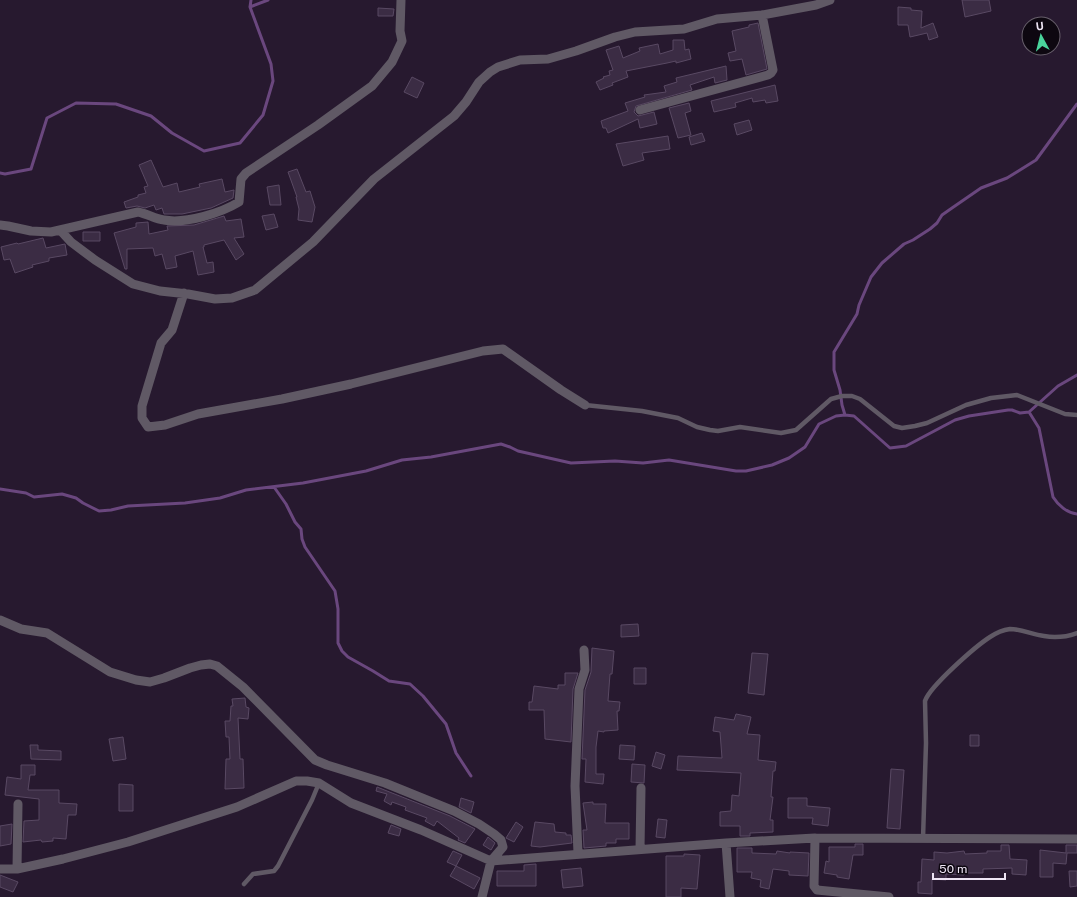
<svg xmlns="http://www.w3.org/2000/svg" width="1077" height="897" font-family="'Public Sans',sans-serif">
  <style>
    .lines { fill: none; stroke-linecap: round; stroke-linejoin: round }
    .stream { stroke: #6a477e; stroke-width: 3 }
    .building { fill: #3b2c44; stroke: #594963 }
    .service { stroke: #605965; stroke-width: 4.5 }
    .minor { stroke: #605965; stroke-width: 9 }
  </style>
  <rect width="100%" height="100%" fill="#27192f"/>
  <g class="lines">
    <path class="stream" d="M250,7L268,0
      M0,173L5,174L31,169L47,118L76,103L116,104L151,116L172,133L204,151L240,143L263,115L273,81L271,64L250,7L251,0
      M1029,412L1039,428L1053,497C1058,505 1067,513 1077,514
      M845,415L842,405L840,390L834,370V352L857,314L859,305L871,277L882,263L904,244L913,240L930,229L937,223L942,215L952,208L981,188L1007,178L1036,160L1077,104
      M274,487L286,504L295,522L301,529L302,539L305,547L335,591L338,609V643L342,651L348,657L373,671L389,681L410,684L423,696L446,724L456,753L471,776
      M0,489L26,493L34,497L62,494L76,498L83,503L99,511L111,510L128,506L185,503L220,498L246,490L303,483L366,471L402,460L431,457L501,444L510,447L518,451L571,463L615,461L643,463L669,460L736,471H746L772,465L789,458L805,447L819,424L836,416L845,415L854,416L890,448L906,446L955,420L969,416L1008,410H1012L1020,413L1029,412L1058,386L1077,375"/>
  </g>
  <path class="building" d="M962,0H989L991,11L965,17Z
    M898,7L911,8V10L922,11L921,28L933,23L938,37L929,40L927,33L910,37L908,25H898Z
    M378,8L394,9L393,16H378Z
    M758,23L767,69L746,75L742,59L730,61L728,53L736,51L732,31L749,27V25Z
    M673,40H684L685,50L689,49L691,59L676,63V61L667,63L626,71L628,77L612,83L613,85L600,90L596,82L604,78L603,77L610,75L609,71L613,70L606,50L619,46L623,58L640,51L639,48L658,44L660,54L673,50Z
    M726,66L727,80L715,83L714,77L690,85L692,90L636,106L634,112L638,116L654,112L657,124L640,128L638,119L608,133L606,128H603L601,121L628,111L625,103L645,97L644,95L666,92L664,86L677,82L676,78Z
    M412,77L424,83L417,98L404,92Z
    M775,85L778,101L766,103L765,100L753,102L752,98L735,103L736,107L714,112L711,101Z
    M689,103L691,111L685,113L691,135L678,138L669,108Z
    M749,120L752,130L737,135L734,124Z
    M702,133L705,141L691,145L689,137Z
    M668,136L670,149L642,153L644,160L623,166L616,144Z
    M151,160L163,187L177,183L179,192L200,187L199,184L222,179L225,192L234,190L233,198L211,208L182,214H164L162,208L156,210L154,205L145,208L137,206L126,208L124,202L138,197V195L146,193L144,187L148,186L139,165Z
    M297,169L306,192L310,191L315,207L312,222L298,220L299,209L296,197H297L288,172Z
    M279,185L281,205H270L267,187Z
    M274,214L278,227L266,230L262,216Z
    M224,216L226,221L241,219L244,237L234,238L244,254L236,260L224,240L204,245V247H203L207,263L213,262L214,272L198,275L193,251L175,256L177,267L166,269L162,254L155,256L153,248L127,249V269H125L114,233L136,227V223L148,222L149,234L168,230L167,226L194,225Z
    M83,232H100V241H83Z
    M43,238L46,248L65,244L67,255L49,258V261L32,265L33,267L15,273L10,259L4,260L1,247L17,243L18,244Z
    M638,624L639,636L621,637V625Z
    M592,648L614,651L612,674H610L608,701L620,702L619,711H617L618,730L604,731V732L598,731L596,747V774H604L603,784L585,782L586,759H582L585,690L591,672Z
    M752,653L768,654L764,695L748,693Z
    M634,668H646V684H634Z
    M565,673H578L573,689L571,742L545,739L544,710H529V702H532L534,686L558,689V685H565Z
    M245,698L246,707L249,708L248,719L238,718L240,759H243L244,788L225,789L226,759H230L229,737H226L225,721H230L231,706H233L232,699Z
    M736,714L751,717L747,734L760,735L758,760L776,762L775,771H773L771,797H773L770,820H773V832L750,833V836H740V826H720V812L731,811L732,795L739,796L741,773L677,770L678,756L722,758L720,732L713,731L715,717L734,720Z
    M970,735H979V746H970Z
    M123,737L126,759L113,761L109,739Z
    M30,745H38V750L61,751V760L31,759Z
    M620,745L635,746L634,760L619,759Z
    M656,752L665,755L661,769L652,766Z
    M632,764L645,765L644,783L631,782Z
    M21,765H35V775H30L28,790H59V803L77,804L76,815H68L66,839L53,838V841L42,842L41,840L23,842L24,821L39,820V799L5,795L7,777L21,779Z
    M891,769L904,770L900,829L887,828Z
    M119,784L133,785V811H119Z
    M377,787L450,816L475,829L465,843L458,840L459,838L437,821L434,826L425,821L427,818L405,810L406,807L392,802L391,805L384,801L387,794L376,791Z
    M461,798L474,802L471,813L459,807Z
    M788,798H807V806L830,808L828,826L812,824L813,818H788Z
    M593,802V804H606L605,823H629V839H616V843H606V846L584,848L583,830H587L583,803Z
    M658,819L667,820L665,838L656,837Z
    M516,822L523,827L514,842L506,838Z
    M535,822L554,824L555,832L566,833V835H571L572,843L540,847L531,846Z
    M12,824L11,844L0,846V826Z
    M391,825L401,829L399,836L388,833Z
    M488,837L495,843L491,850L483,845Z
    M855,844H863V855H853L849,879L837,877V875L824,873L826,861L829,862V847H855Z
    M1001,845H1009L1010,859L1027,860L1026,875L1012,874V868L983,869V873H965L964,875L946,874V880L932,879V894L918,893V882H921L922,859L934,860V852L947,853L964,851L965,854L987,853V851H1001Z
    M1066,845H1077V853H1067L1066,864L1053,863V877H1040V850L1066,853Z
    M737,848H752V853L776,854L777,851L790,853V852L809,853L808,876L789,875V871L773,869L769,889L760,887L761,880L751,878L752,872H737Z
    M453,851L462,855L456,866L447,862Z
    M684,854L700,855L697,889L681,888V897H666V856H684Z
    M536,864V886H497V871H524V865Z
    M456,866L480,878L474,889L450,876Z
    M581,868L583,886L563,888L561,870Z
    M1069,871H1077V886L1070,887Z
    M0,875L18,882L13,892L0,887Z"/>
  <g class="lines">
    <path class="service" d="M585,405L642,411L678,418L697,427L710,430L718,431L740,427L781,433L796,430L831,399L842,396H852L860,399L894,426L902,428L915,426L927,423L966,405L991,398L1017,395L1065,414L1077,415
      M923,839L926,743L925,701C930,686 976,646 990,637C996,633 1003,630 1010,629C1022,629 1033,635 1044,636C1055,638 1066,637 1077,633
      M244,884L253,874L274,871L278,866L312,800L319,783"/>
    <path class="minor" d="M640,110L768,75L771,73L773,70L762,15
      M0,225L8,226L31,231L51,232L138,212C148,214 155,219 164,220C186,224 221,213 239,202L241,179L246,173L318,125L372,86L392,62L402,41L400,31L401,0
      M60,230L71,242L95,260L133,284L160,291L188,294L215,299L232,298L255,290L313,242L374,179L454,116L466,102L479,82L490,72L498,67L520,60L548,59L576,51L615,37L635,32L684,29L717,19L762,15L816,5L830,0
      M184,293L172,330L161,343L142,406V418L148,427L165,425L198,414L282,399L351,384L483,351L503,349L561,390L585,405
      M0,620L21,629L47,633L110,672L136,680L150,682L164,678L190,668L201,665L210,664L217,666L243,687L315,760L327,765L385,783L454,811L479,824L494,834L501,840L503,847L491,861L482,897
      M815,838L814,886L817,890L889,897
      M726,843L730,897
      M640,849L641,788
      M578,853L575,786L579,689L585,670L584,650
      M0,869H17L63,859L128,842L237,807L296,781H307L319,783L351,803L421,830L491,861L726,843L815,838L1077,839
      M17,869L18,804"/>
  </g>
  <g transform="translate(1041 36) rotate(353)"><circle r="19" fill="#0d0710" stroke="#675f6b"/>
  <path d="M0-3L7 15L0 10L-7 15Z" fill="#4ad49c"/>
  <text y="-6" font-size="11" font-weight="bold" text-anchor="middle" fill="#ede4f3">U</text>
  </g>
  <path d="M933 873v6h72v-6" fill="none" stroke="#ede4f3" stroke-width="2"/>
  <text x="939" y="873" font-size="12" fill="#ede4f3" stroke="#0d0710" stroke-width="3" paint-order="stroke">50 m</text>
</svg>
